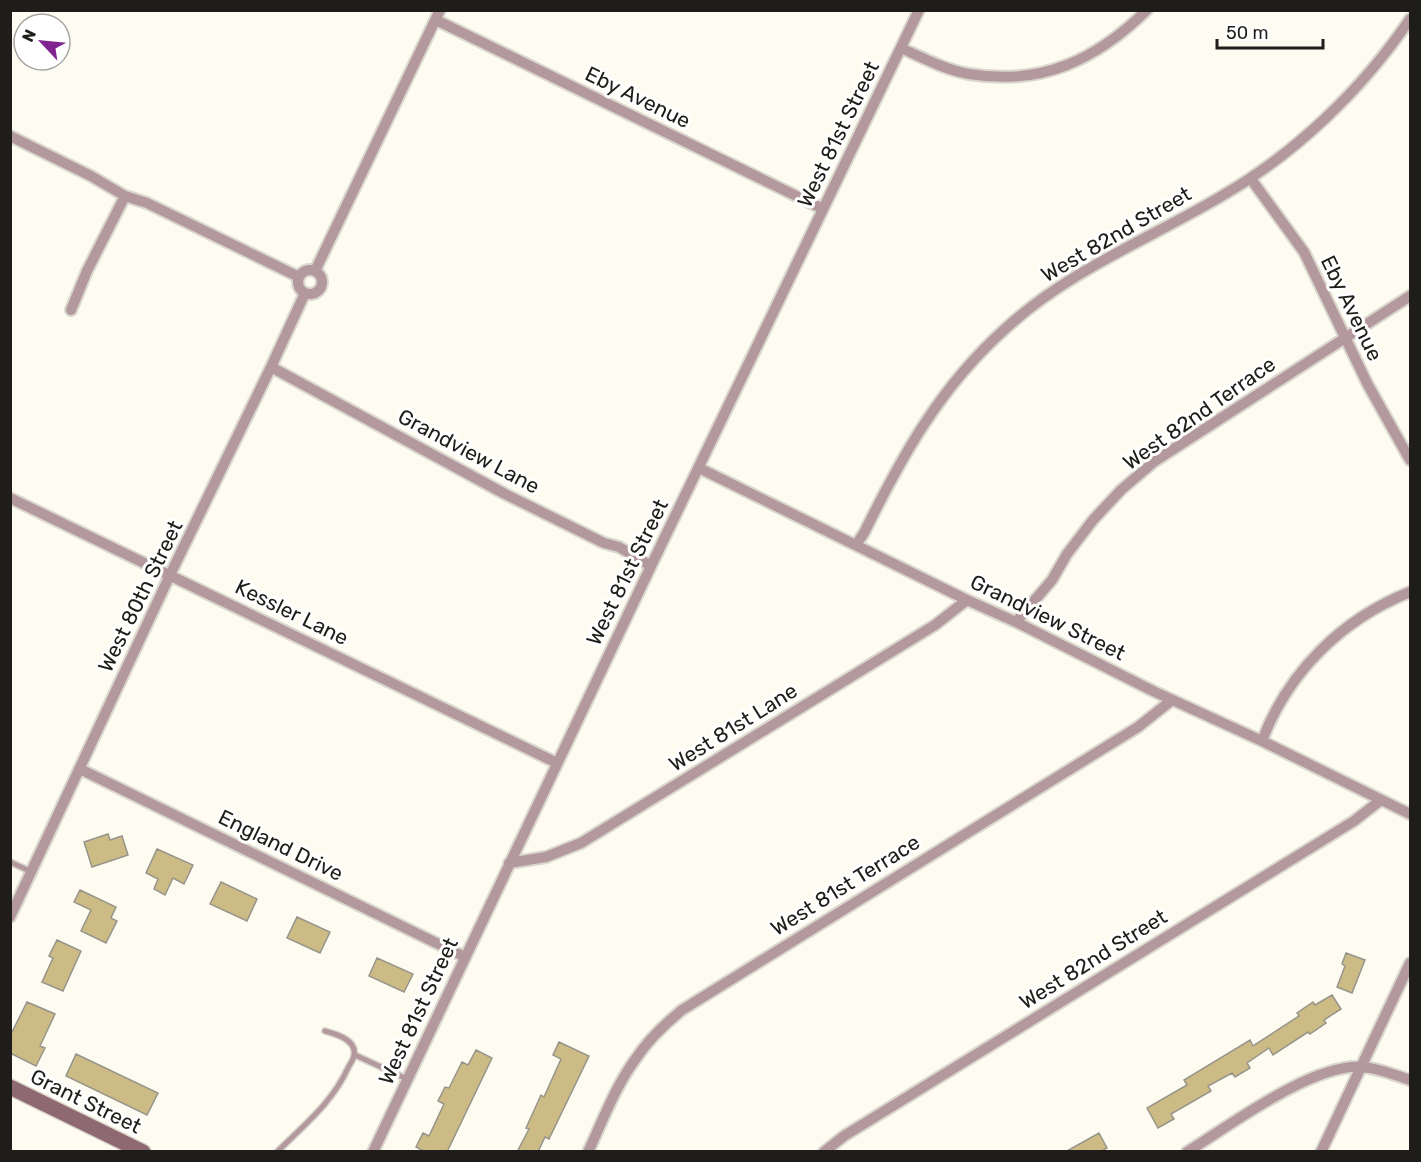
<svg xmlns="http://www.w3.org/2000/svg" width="1421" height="1162" font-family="Rubik,sans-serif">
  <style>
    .building { fill: #ccbb85; stroke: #97948b; stroke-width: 1.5 }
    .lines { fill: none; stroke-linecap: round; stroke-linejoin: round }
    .lane-casing { stroke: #dad7ce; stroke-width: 8 }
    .street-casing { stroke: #dad7ce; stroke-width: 14 }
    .secondary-casing { stroke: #dad7ce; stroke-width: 18 }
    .lane { stroke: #b3989d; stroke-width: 5 }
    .street { stroke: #b3989d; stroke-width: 10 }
    .secondary { stroke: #8f6971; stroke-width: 15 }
    .labels { text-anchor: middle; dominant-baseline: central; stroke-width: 6; stroke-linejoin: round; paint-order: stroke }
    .street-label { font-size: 21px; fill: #1e1d19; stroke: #fff }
  </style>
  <rect width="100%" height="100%" fill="#fefbf1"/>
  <path class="building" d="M108,834L110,840L122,836L128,855L92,867L84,842Z
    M157,849L193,865L184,884L173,878L165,895L154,889L158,879L146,873Z
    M221,882L257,899L247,921L210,904Z
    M80,890L116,907L111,918L117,921L106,943L81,931L91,910L74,902Z
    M297,917L330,932L320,953L287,938Z
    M57,940L81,951L63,991L42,982L53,958L49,956Z
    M1346,953L1365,960L1352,993L1337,987L1345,966L1342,964Z
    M377,958L413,974L404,992L369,976Z
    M1332,995L1341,1009L1324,1020L1326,1023L1310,1034L1308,1032L1273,1055L1269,1048L1247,1063L1250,1068L1235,1077L1232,1073L1208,1086L1211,1091L1171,1114L1174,1119L1158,1128L1147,1108L1187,1085L1184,1080L1250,1040L1253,1046L1299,1016L1297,1013L1313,1002L1315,1005Z
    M27,1002L55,1014L40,1046L45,1048L36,1066L10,1053V1036Z
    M559,1042L589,1056L549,1139L545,1137L538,1152H517L529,1129L526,1128L541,1095L544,1097L561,1059L553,1055Z
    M476,1050L492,1058L447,1152H425L416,1147L423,1133L429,1136L444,1104L438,1101L445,1087L449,1088L462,1062L468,1065Z
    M76,1054L158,1093L147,1115L66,1076Z
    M1099,1133L1107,1148L1100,1152H1065Z"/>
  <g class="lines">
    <g class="lane-casing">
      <path id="lane" d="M10,862L32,872
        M355,1055L407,1079
        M277,1152C304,1125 332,1103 348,1068C350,1064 354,1059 354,1055C357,1040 336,1034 325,1031"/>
    </g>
    <g class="street-casing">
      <path id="street" d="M436,20L823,209
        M901,48C923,58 946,70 969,74C1042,86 1096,60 1147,10
        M10,136L91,176L125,196L147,203L299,277
        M1251,179L1304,252L1368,385L1410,460
        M298 282a12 12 0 1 1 24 0a12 12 0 1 1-24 0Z
        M315,271L440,10
        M71,310L87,271L125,196
        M271,367L505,494L604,543L619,547L651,566
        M699,468L967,600L1016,622L1153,691L1262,741L1410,814
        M10,498L557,763
        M856,545L864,533C902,456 940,387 1005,329C1068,271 1147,240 1220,197C1295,154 1362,90 1410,19
        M1016,622L1052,580L1067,554L1093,520L1121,490L1155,461L1410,296
        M1262,741C1288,672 1342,619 1410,592
        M80,769L465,957
        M509,863L546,857L581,843L935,625L967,600
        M10,917L170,575L271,367L305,293
        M373,1152L651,566L919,10
        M588,1152C603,1120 616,1085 637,1057C649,1039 665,1024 682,1010L1138,727L1172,700
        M824,1152L844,1136L1354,821L1381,800
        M1187,1152C1229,1126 1313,1063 1362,1067C1379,1068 1394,1075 1410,1080
        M1321,1152L1410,963"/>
    </g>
    <g class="secondary-casing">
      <path id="secondary" d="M10,1087L143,1152"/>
    </g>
    <use href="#lane" class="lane"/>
    <use href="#street" class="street"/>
    <use href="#secondary" class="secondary"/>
  </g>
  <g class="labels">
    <g class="street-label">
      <text transform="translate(638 97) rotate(26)">Eby Avenue</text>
      <text transform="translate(838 134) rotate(-64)">West 81st Street</text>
      <text transform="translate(1116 234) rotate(-30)">West 82nd Street</text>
      <text transform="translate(1352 308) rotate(64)">Eby Avenue</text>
      <text transform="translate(1199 413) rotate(-35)">West 82nd Terrace</text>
      <text transform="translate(469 451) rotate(28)">Grandview Lane</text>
      <text transform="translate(627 572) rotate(-64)">West 81st Street</text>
      <text transform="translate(140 596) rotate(-64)">West 80th Street</text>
      <text transform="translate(292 612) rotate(26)">Kessler Lane</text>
      <text transform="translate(1048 617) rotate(26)">Grandview Street</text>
      <text transform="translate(733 727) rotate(-32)">West 81st Lane</text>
      <text transform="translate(281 845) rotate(26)">England Drive</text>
      <text transform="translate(845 885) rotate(-32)">West 81st Terrace</text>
      <text transform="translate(1093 959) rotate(-32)">West 82nd Street</text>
      <text transform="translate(418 1011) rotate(-65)">West 81st Street</text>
      <text transform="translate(86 1101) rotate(26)">Grant Street</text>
    </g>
  </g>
  <rect width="1421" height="1162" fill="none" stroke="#1e1d19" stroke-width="24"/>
  <g transform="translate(42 42) rotate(296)"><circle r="28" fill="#ffffff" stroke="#a5a5a3" stroke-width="1.5"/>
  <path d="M0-4.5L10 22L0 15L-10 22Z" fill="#802491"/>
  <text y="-9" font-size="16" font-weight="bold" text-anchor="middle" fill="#1e1d19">N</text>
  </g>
  <path d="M1217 39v9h106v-9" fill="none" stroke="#1e1d19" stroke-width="3"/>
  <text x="1226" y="39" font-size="18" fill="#1e1d19" stroke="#ffffff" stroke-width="4.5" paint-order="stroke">50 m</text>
</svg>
